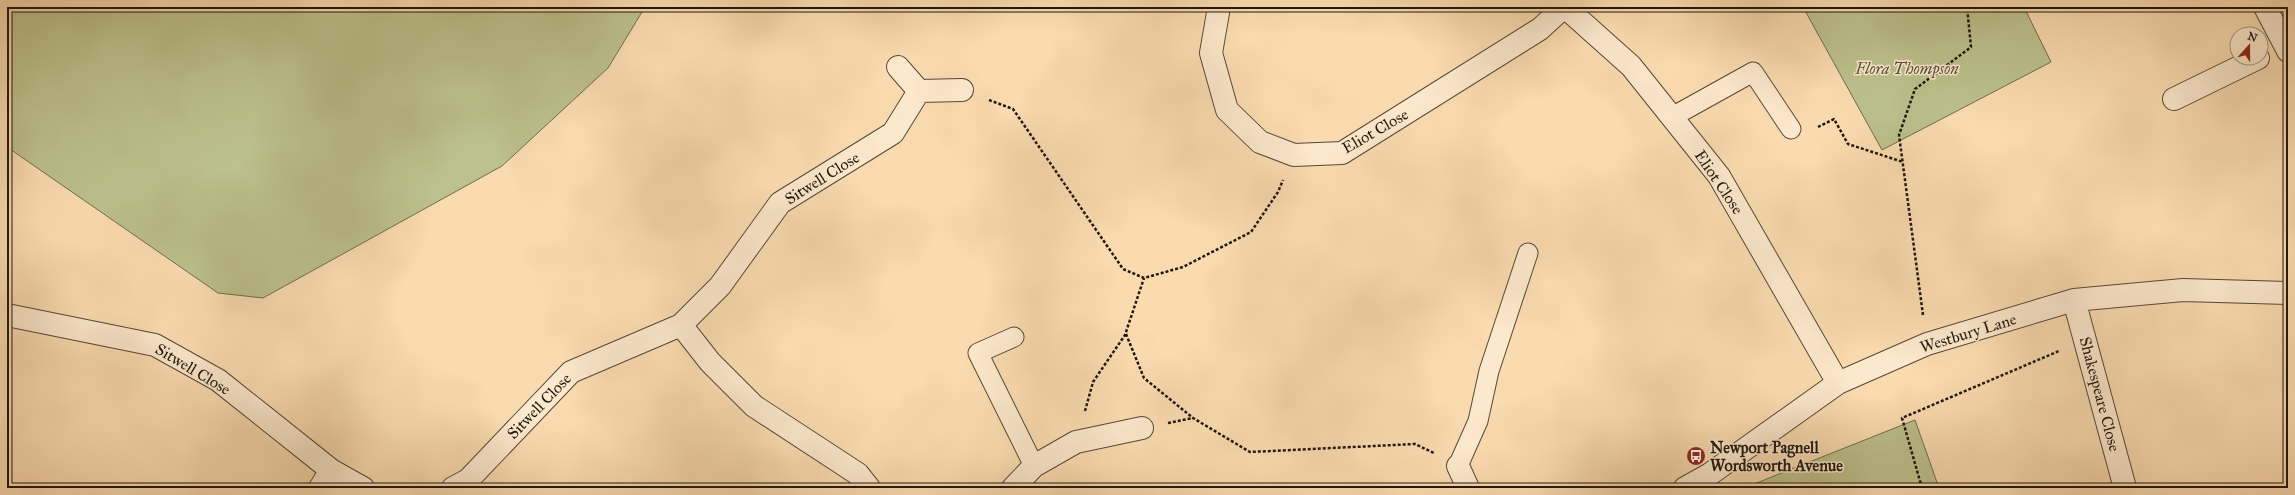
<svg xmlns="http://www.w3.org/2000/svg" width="2295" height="495" font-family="'IM FELL Great Primer',serif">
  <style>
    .green { fill: #bcc18d; stroke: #6e6c4d }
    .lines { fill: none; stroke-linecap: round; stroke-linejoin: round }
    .lane-casing { stroke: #564836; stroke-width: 21 }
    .street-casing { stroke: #564836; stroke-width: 24 }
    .path { stroke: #20170d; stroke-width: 2.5; stroke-dasharray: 3 2; stroke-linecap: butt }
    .lane { stroke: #fce8cc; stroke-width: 19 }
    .street { stroke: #fce8cc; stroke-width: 22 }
    .labels { text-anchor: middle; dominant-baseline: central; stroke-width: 3; stroke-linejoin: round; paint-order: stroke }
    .park-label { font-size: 16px; font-style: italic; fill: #57523a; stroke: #fce8cc }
    .street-label { font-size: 16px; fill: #20170d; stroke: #fce8cc }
    .poi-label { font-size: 16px; font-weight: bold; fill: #20170d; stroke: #fce8cc; text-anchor: start }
  </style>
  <rect width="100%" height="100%" fill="#fadbb0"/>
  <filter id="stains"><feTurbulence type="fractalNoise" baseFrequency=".005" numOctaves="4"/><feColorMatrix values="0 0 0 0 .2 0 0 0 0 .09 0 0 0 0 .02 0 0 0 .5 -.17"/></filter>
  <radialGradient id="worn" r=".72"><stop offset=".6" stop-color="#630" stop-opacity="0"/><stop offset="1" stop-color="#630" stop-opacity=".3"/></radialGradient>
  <path class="green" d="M7,7H645L608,68L502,166L263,298L218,293L7,147Z
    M1803,7H2024L2051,62L1882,150Z
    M1915,420L1939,488H1744Z"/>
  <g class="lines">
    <g class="lane-casing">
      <path id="lane" d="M1672,117L1753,72L1791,129
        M1014,337L978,353L1034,466
        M1458,466L1478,421L1489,371L1528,253"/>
    </g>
    <g class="street-casing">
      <path id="street" d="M1219,7L1211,53L1227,110L1260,142L1294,155L1342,153L1540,29L1564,7
        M1565,7L1631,66L1719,176L1838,383
        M2265,7L2288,51
        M898,67L919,91L962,90
        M2174,99L2258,58
        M2074,300L2125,488
        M7,315L155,345L218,380L331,470L320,488
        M681,325L710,362L754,406L858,474L869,488
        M1458,466L1468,488
        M331,470L363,488
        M453,488L468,480L571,372L681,325L720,286L780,203L893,133L919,91
        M1013,488L1034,466L1076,442L1142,428
        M1685,488L1710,474L1838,383L1927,344L2074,300L2183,290L2288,293"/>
    </g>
    <path class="path" d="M989,100L1013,109L1123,269L1144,278L1183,267L1251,232L1278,192L1283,180
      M1818,127L1834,119L1848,144L1903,162
      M1923,315L1899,135L1915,89L1971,47L1967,7
      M1126,334L1144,378L1193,418L1250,452L1415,444L1434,453
      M1085,411L1093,382L1125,335L1144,278
      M1168,423L1193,418
      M1922,488L1902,418L2059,351"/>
    <use href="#lane" class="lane"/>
    <use href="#street" class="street"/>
  </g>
  <defs>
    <g id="bus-disc" transform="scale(1)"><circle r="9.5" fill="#8f2418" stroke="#fce8cc"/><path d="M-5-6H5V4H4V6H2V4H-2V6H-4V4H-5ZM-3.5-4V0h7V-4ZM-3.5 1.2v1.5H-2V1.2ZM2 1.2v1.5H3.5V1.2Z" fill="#fff"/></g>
  </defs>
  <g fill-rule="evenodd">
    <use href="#bus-disc" x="1696" y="456"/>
  </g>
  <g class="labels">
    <g class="park-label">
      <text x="1907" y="68">Flora Thompson</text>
    </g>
    <g class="street-label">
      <text transform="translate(1375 131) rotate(-30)">Eliot Close</text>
      <text transform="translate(822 178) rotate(-32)">Sitwell Close</text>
      <text transform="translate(1719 182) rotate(56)">Eliot Close</text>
      <text transform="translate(1968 333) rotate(-17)">Westbury Lane</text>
      <text transform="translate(193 369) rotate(31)">Sitwell Close</text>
      <text transform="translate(2100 394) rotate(75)">Shakespeare Close</text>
      <text transform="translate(539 406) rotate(-46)">Sitwell Close</text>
    </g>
    <g class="poi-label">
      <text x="1710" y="447">Newport Pagnell<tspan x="1710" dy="18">Wordsworth Avenue</tspan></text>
    </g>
  </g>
  <rect width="2295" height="495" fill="none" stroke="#fadbb0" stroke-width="24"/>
  <rect x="8" y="8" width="2279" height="479" fill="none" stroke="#20170d" stroke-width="2"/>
  <rect x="12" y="12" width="2271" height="471" fill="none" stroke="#20170d"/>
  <g transform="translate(2249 46) rotate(21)"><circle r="19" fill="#fce8cc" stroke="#a49480"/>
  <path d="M0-3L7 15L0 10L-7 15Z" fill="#8f2418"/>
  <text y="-6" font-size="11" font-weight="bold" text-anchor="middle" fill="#20170d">N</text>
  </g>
  <rect width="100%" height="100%" filter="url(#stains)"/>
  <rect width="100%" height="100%" fill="url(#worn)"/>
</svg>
